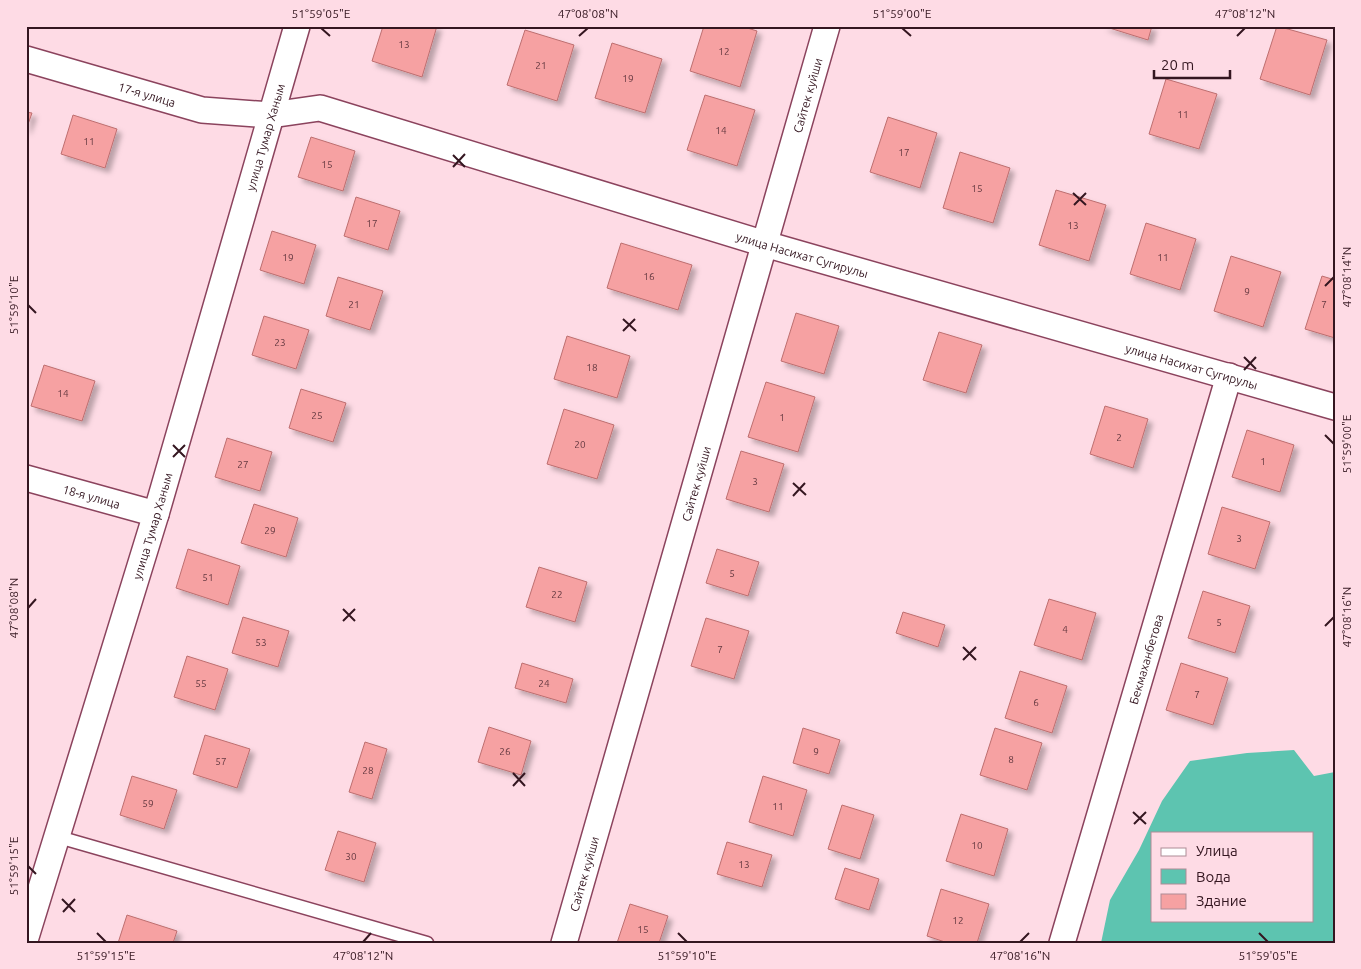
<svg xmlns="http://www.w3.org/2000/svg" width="1361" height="969" font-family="Ubuntu,sans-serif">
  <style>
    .water { fill: #5dc4b0; fill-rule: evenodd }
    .building { fill: #f6a1a2; stroke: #bd6e6f; filter: url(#shadow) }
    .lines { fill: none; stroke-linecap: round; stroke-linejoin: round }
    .service-casing { stroke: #8b435d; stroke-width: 15 }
    .minor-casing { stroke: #8b435d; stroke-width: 28 }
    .service { stroke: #fff; stroke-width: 12 }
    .minor { stroke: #fff; stroke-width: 25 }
    .ticks { fill: none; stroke: #341620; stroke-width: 2 }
    .labels { text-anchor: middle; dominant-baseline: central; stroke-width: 4; stroke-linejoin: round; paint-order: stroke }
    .number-label { font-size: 10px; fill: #643940 }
    .street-label { font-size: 12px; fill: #341620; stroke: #fedbe5 }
    .neatline { fill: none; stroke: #341620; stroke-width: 2 }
    .ticks-label { font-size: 12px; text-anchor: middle; fill: #341620 }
  </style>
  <defs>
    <filter id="shadow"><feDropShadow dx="4.5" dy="4.5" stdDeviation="2.5" flood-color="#0004"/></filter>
  </defs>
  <rect width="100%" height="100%" fill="#fedbe5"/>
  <path class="water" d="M1294,750L1314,776L1335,772V943H1101L1110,900L1139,850L1162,801L1190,761L1247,753ZM1152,833H1312V920H1152Z"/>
  <path class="building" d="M383,26H437L422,77L372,61Z
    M704,26H741L757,31L740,87L690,71Z
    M1103,26H1152L1148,40Z
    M1277,26L1327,40L1310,95L1260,79Z
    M525,30L574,45L557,101L507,85Z
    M612,43L662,59L645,113L595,98Z
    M1166,79L1217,94L1199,149L1149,134Z
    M705,95L755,110L737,166L687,150Z
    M26,112L32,113L26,130Z
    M73,115L117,129L105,168L61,154Z
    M888,117L937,133L920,188L870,172Z
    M311,137L355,151L343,191L298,177Z
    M960,152L1010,168L993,223L943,208Z
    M1056,190L1106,205L1089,261L1039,245Z
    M356,197L400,211L388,250L344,236Z
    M1146,223L1196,239L1180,290L1130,274Z
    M272,231L316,245L304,284L260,270Z
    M621,243L692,265L678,310L607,288Z
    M1231,256L1281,272L1263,327L1214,311Z
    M1322,276L1335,280V338L1305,329Z
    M338,277L383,291L370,330L326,316Z
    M796,313L839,326L824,374L781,361Z
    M264,316L309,330L296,369L252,355Z
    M939,332L982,345L966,393L923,380Z
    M567,336L630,356L617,398L554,379Z
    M44,365L95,381L82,421L31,406Z
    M766,382L815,397L798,452L748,437Z
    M301,389L346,403L333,442L289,428Z
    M1105,406L1148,419L1133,468L1090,454Z
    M564,409L614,425L597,479L547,464Z
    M1247,430L1294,445L1280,492L1232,477Z
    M227,438L272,452L260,491L215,477Z
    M741,451L784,464L769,512L726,499Z
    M254,504L298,518L286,557L241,543Z
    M1222,507L1270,522L1255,569L1208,554Z
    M188,549L240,566L228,605L176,588Z
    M717,549L759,562L748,596L706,583Z
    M539,567L587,582L575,622L526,607Z
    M1203,591L1250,606L1235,653L1188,638Z
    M1049,599L1096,613L1082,660L1034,645Z
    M903,612L945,625L938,647L896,633Z
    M243,617L289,631L278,667L232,653Z
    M706,618L749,631L734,679L691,666Z
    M187,656L228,669L215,710L174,697Z
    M522,663L573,679L566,703L515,688Z
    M1181,663L1228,678L1213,725L1166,710Z
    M1020,671L1067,686L1052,733L1005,718Z
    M489,727L531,741L521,775L478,762Z
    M803,728L840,740L829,774L793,763Z
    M995,728L1042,743L1027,790L980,775Z
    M205,735L250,749L237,788L193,774Z
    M365,742L387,749L372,799L349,792Z
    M132,776L177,790L164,829L120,815Z
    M763,776L807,790L793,836L749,822Z
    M842,805L874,815L860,859L828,849Z
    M961,814L1008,829L994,876L946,861Z
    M338,831L376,843L364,882L325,870Z
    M727,842L772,855L762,887L717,874Z
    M845,868L879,879L869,910L835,899Z
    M941,889L989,904L977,943H948L927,936Z
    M630,904L668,916L659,943H617Z
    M127,915L177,931L173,943H118Z"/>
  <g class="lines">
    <g class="service-casing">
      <path id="service" d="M55,836L427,943"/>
    </g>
    <g class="minor-casing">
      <g id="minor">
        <path id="s1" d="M26,59L202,110L271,115L320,108L765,244L1335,407"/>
        <path id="s2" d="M26,478L156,514"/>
        <path id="s3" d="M26,937L156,514L297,26"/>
        <path id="s4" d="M564,943L827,26"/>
        <path id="s5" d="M1062,943L1229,376"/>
      </g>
    </g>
    <use href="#service" class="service"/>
    <use href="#minor" class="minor"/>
  </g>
  <path class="ticks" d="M321,28L330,36M902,28L911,36M579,36L588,28M1237,36L1245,28M453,155L465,167M453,167L465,154M1073,193L1086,205M1074,205L1086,193M1325,286L1334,277M28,305L36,313M623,319L636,331M623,331L635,319M1244,357L1256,369M1244,370L1256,357M1325,435L1334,444M173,445L185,457M173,457L185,445M793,483L806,495M793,496L805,483M28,608L36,599M343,609L355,621M343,621L355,609M1325,626L1334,617M963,647L976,660M963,660L976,647M513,773L525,786M513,786L525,773M1133,812L1146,824M1134,824L1146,812M28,866L36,874M62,899L75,912M63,912L75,899M97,933L106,942M678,933L687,942M1259,933L1268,942M363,942L371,933M1020,942L1029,933"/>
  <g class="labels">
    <g class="number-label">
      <text x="404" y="44">13</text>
      <text x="724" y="51">12</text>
      <text x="541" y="65">21</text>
      <text x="628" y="78">19</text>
      <text x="1183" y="114">11</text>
      <text x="721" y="130">14</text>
      <text x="89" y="141">11</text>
      <text x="904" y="152">17</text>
      <text x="327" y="164">15</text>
      <text x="977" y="188">15</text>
      <text x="372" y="223">17</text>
      <text x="1073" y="225">13</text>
      <text x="288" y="257">19</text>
      <text x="1163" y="257">11</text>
      <text x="649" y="276">16</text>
      <text x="1247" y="291">9</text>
      <text x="354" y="304">21</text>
      <text x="1324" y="304">7</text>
      <text x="280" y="342">23</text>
      <text x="592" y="367">18</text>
      <text x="63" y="393">14</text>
      <text x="317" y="415">25</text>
      <text x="782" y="417">1</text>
      <text x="1119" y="437">2</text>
      <text x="580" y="444">20</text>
      <text x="1263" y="461">1</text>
      <text x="243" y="464">27</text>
      <text x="755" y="481">3</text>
      <text x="270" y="530">29</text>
      <text x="1239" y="538">3</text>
      <text x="732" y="573">5</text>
      <text x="208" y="577">51</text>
      <text x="557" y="594">22</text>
      <text x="1219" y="622">5</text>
      <text x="1065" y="629">4</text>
      <text x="261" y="642">53</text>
      <text x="720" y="649">7</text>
      <text x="201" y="683">55</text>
      <text x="544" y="683">24</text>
      <text x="1197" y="694">7</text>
      <text x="1036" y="702">6</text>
      <text x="505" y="751">26</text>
      <text x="816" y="751">9</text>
      <text x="1011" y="759">8</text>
      <text x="221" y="761">57</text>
      <text x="368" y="770">28</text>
      <text x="148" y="803">59</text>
      <text x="778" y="806">11</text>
      <text x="977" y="845">10</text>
      <text x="351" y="856">30</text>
      <text x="744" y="864">13</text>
      <text x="958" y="920">12</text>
      <text x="643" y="929">15</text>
    </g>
    <g class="street-label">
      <text stroke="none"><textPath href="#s1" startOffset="126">17-я улица</textPath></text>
      <text stroke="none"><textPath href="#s4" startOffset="882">Сайтек куйши</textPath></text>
      <text stroke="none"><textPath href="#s3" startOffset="835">улица Тумар Ханым</textPath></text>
      <text stroke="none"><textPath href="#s1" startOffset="806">улица Насихат Сугирулы</textPath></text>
      <text stroke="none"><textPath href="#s1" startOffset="1211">улица Насихат Сугирулы</textPath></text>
      <text stroke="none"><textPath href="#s4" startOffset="478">Сайтек куйши</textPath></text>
      <text stroke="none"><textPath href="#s2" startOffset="68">18-я улица</textPath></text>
      <text stroke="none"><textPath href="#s3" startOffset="430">улица Тумар Ханым</textPath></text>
      <text stroke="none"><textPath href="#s5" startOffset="296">Бекмаханбетова</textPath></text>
      <text stroke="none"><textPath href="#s4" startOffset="72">Сайтек куйши</textPath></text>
    </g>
  </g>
  <rect width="1361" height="969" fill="none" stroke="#fedbe5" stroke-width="55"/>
  <rect x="1151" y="832" width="162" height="90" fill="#fedbe5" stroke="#ad8c96"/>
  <rect x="1161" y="848" width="25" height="8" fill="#ffffff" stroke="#ad8c96"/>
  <text x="1196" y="856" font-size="15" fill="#341620">Улица</text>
  <rect x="1161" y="869" width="25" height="15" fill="#5dc4b0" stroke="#ad8c96"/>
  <text x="1196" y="882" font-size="15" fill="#341620">Вода</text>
  <rect x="1161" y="894" width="25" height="15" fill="#f6a1a2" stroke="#ad8c96"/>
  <text x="1196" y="906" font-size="15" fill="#341620">Здание</text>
  <path d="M1154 70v8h76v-8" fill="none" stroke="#341620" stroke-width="2.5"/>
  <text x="1161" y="70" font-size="15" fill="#341620" stroke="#fedbe5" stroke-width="4" paint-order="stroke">20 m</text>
  <rect x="28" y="28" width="1306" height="914" class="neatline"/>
  <g class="ticks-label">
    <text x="321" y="18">51°59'05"E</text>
    <text x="588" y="18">47°08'08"N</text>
    <text x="902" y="18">51°59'00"E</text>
    <text x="1245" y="18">47°08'12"N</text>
    <text transform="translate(1347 277) rotate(-90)" y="4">47°08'14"N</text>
    <text transform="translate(14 305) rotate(-90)" y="4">51°59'10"E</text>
    <text transform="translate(1347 444) rotate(-90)" y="4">51°59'00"E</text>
    <text transform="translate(14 608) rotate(-90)" y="4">47°08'08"N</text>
    <text transform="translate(1347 617) rotate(-90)" y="4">47°08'16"N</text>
    <text transform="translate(14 866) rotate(-90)" y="4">51°59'15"E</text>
    <text x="106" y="960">51°59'15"E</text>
    <text x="363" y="960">47°08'12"N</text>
    <text x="687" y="960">51°59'10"E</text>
    <text x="1020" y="960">47°08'16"N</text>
    <text x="1268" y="960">51°59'05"E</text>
  </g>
</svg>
